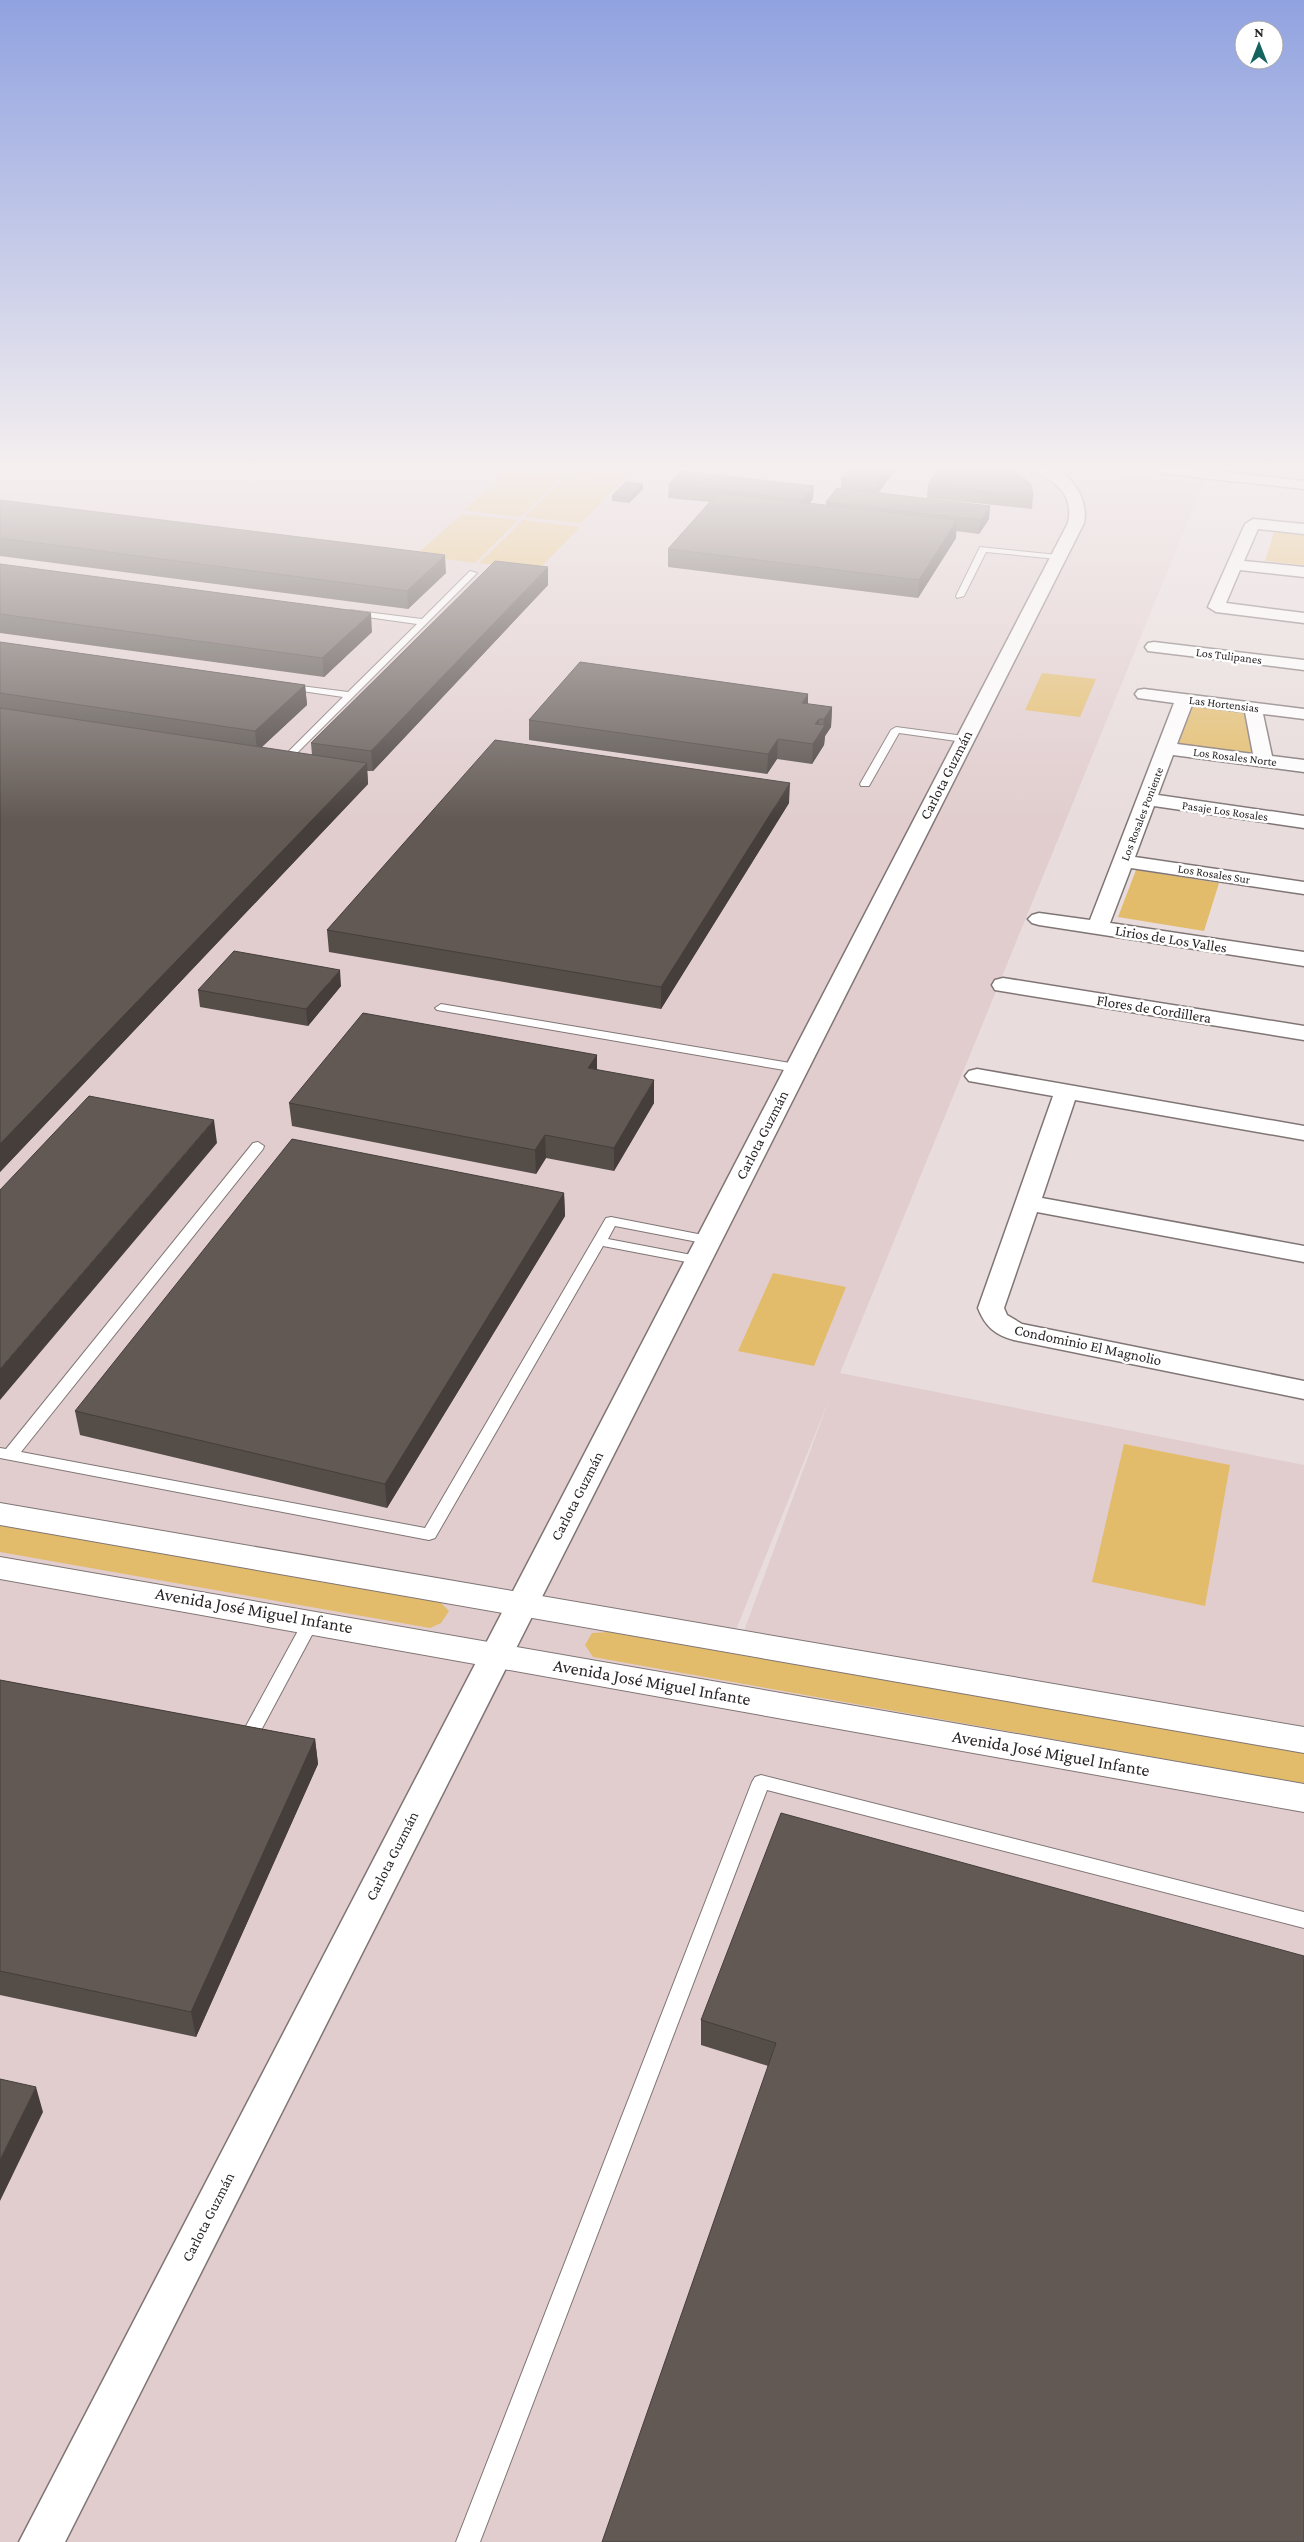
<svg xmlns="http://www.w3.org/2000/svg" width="1304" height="2542" font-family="'Crimson Pro',serif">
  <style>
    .built { fill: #e1cdce; fill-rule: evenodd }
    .green { fill: #e2bc6a }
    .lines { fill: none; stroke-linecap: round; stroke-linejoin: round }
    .service-casing { stroke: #807575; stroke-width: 2 }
    .minor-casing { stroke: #807575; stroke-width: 3 }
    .tertiary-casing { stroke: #807575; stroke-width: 2 }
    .service { fill: #fff; fill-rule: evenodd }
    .minor { fill: #fff; fill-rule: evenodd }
    .tertiary { fill: #fff; fill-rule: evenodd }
    .wall { fill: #544d48 }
    .shaded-wall { fill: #453e3b }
    .building { fill: #625954; stroke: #453e3b }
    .labels { text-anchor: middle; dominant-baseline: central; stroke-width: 5; stroke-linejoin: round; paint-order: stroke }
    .far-street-label { font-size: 12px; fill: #2b2727; stroke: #fff }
    .street-label { font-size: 15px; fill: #2b2727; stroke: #fff }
    .near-street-label { font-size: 18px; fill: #2b2727; stroke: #fff }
  </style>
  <rect width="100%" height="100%" fill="#e8dcdc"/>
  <path class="built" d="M0,465H1090L1095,471L1204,482L840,1373L1304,1465V2542H0ZM830,1397L741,1639L733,1637Z"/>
  <path class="green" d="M512,465H573L562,476L507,470Z
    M577,465H637L621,482L566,476Z
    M506,472L560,478L520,517L464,510Z
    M564,478L619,484L581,523L524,517Z
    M462,514L518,520L475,563L416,555Z
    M523,520L580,527L538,570L479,563Z
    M1274,532L1304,535V565L1265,561Z
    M1042,673L1096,679L1080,717L1025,710Z
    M1193,704L1246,711L1255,756L1178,746Z
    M1136,870L1219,883L1204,931L1118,917Z
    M773,1273L846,1287L814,1366L738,1351Z
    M1124,1444L1230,1465L1205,1606L1092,1582Z
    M0,1525L439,1601L449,1611L441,1623L430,1628L0,1552Z
    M609,1632L1304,1753V1784L593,1657L585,1645L592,1633Z"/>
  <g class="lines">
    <g class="service-casing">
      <path id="service" d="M980,547L1058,555L1062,557L1058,559L986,552L964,596L957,598L956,596Z
        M470,571L477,573L288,762H282V758L343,697L288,689L283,686L285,684L348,692L417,624L353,615L349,612L350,610L422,619Z
        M896,727L964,736L969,739L964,742L899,733L869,786H861L860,784L891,730Z
        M441,1004L796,1064L802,1068L796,1072L437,1010L435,1008Z
        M258,1142L264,1146L263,1149L21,1452L425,1528L606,1218L611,1217L708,1236L715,1240L708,1244L615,1226L608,1239L697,1256L704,1260L697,1264L603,1246L435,1538L429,1540L0,1458V1448L6,1449L253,1143Z
        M312,1614L318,1616L320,1620L258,1736L252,1738L246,1736L243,1731L246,1726L306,1616Z
        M761,1775L1304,1912V1928L767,1790L480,2542H456L752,1782L755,1777Z"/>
    </g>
    <g class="minor-casing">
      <path id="minor" d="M1024,465C1030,465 1037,464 1043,465C1070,470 1089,498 1084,523L65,2542H19L1068,523C1074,497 1059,484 1038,473C1032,471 1027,470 1024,465Z
        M1141,465H1166L1304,481V489L1167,474L1143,468Z
        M1253,519L1304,524V534L1258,529L1244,561L1304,567V577L1240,570L1226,603L1304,613V623L1216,612L1208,607L1245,524Z
        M1154,642L1304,660V670L1148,651L1145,647L1148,643Z
        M1144,689L1304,709V719L1263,714L1272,756L1304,760V772L1173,755L1158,795L1304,816V828L1154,806L1135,857L1304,882V894L1131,868L1110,923L1304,952V966L1039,925L1032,923L1028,919L1032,915L1039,913L1090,920L1174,703L1138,698L1135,694L1138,690ZM1192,705L1245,712L1253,754L1177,744Z
        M1003,978L1304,1026V1040L995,990L992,985L995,980Z
        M977,1069L1304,1126V1140L1075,1100L1042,1198L1304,1246V1262L1037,1212L1004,1308L1007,1315L1022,1324L1304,1381V1399L1014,1340C995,1335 985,1326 978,1308L1053,1096L969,1081L965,1076L969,1071Z"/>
    </g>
    <g class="tertiary-casing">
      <path id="tertiary" d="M0,1503L1304,1727V1753L0,1525Z
        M0,1557L1304,1784V1812L0,1579Z"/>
    </g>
    <use href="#service" class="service"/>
    <use href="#minor" class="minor"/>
    <use href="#tertiary" class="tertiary"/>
  </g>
  <path class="wall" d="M899,465L878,493L989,519L979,534L956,531V538L918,598L668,567V549L710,502L668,498L669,484L813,499L810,503L826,505V502L841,489V479Z
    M1272,465H1304V469Z
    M643,484V489L629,503L612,501V496Z
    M928,485L1033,496L1032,509L927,498Z
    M0,500L446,573L408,609L0,556Z
    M0,564L372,632L324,677L0,633Z
    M548,567V585L373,771H367L368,784L0,1172V642L305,685L307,705L261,748L312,755L311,743Z
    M832,707L831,727L825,736L824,745L812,764L777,759L767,774L529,740V720Z
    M789,803L661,1009L329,952L327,930Z
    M341,986L308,1026L200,1007L198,990Z
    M597,1055V1070L654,1103L614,1171L546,1158L536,1174L292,1126L289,1103Z
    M564,1193L565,1216L387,1508L80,1435L75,1411Z
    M0,1680L315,1739L318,1764L196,2037L0,1995Z
    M1304,1956L768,2066L701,2045V2020Z"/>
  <path class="shaded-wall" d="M890,465H899L876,496L877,483Z
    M643,484V489L629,503V498Z
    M814,486L813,499L802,513V500Z
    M990,506L989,519L979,534L981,520Z
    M957,520L956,538L918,598L919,580Z
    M445,555L446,573L408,609L407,591Z
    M548,567V585L373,771L371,751Z
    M371,613L372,632L324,677L322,658Z
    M305,685L307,705L257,751L255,731Z
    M808,694V713L802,703Z
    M832,707L831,727L825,736L824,745L812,764L813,744L815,724L819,719L818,736L823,728L824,719Z
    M778,739L777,759L767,774L768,754Z
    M367,763L368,784L0,1172V1144Z
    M790,783L789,803L661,1009V987Z
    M340,970L341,986L308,1026L306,1009Z
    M597,1055V1078L588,1068Z
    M654,1080V1103L614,1171V1148Z
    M214,1120L217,1143L0,1400V1369Z
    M545,1135L546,1158L536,1174L535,1150Z
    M564,1193L565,1216L387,1508L385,1484Z
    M315,1739L318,1764L196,2037L191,2012Z
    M36,2087L43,2112L0,2201V2160Z"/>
  <path class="building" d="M852,465H890L877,483L841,479Z
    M941,465L1008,466L1031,484L1033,496L928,485Z
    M681,471L814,486L802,500L669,484Z
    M626,482L643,484L629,498L612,496Z
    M837,488L990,506L981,520L826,502Z
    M718,493L957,520L919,580L668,549Z
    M0,500L445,555L407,591L0,538Z
    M495,561L548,567L371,751L311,743Z
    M0,564L371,613L322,658L0,614Z
    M0,642L305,685L255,731L0,693Z
    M580,662L808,694L802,703L832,707L824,719H819L815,724L825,725L813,744L778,739L768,754L529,720Z
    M0,708L367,763L0,1144Z
    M495,740L790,783L661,987L327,930Z
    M234,951L340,970L306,1009L198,990Z
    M363,1013L597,1055L588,1068L654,1080L614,1148L545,1135L535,1150L289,1103Z
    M89,1096L214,1120L0,1369V1190Z
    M292,1139L564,1193L385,1484L75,1411Z
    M0,1680L315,1739L191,2012L0,1971Z
    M781,1813L1304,1956V2542H602L776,2043L701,2020Z
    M0,2079L36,2087L0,2160Z"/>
  <linearGradient id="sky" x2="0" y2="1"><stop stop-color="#90a2e0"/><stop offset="0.57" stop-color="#f5efef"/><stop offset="1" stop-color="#f5efef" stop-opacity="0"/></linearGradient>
  <rect width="1304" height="821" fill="url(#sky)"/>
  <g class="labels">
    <g class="far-street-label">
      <text transform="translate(1229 656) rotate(7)">Los Tulipanes</text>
      <text transform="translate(1224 704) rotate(7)">Las Hortensias</text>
      <text transform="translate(1235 757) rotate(7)">Los Rosales Norte</text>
      <text transform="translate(1225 811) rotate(8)">Pasaje Los Rosales</text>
      <text transform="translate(1142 814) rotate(-69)">Los Rosales Poniente</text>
      <text transform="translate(1214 874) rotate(9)">Los Rosales Sur</text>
    </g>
    <g class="street-label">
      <text transform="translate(946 775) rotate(-63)">Carlota Guzmán</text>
      <text transform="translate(1171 939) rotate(9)">Lirios de Los Valles</text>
      <text transform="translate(1154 1009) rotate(9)">Flores de Cordillera</text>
      <text transform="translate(762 1135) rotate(-63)">Carlota Guzmán</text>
      <text transform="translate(1088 1345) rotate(12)">Condominio El Magnolio</text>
      <text transform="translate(577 1496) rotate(-63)">Carlota Guzmán</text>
      <text transform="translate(392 1856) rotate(-63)">Carlota Guzmán</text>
      <text transform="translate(208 2217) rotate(-63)">Carlota Guzmán</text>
    </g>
    <g class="near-street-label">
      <text transform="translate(254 1610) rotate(10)">Avenida José Miguel Infante</text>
      <text transform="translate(652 1682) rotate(10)">Avenida José Miguel Infante</text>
      <text transform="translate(1051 1753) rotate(10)">Avenida José Miguel Infante</text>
    </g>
  </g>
  <g transform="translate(1259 45)"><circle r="24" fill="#ffffff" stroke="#aaa9a9"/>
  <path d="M0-4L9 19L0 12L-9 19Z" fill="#15635f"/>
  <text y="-8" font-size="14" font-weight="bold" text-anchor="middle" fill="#2b2727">N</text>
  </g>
</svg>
